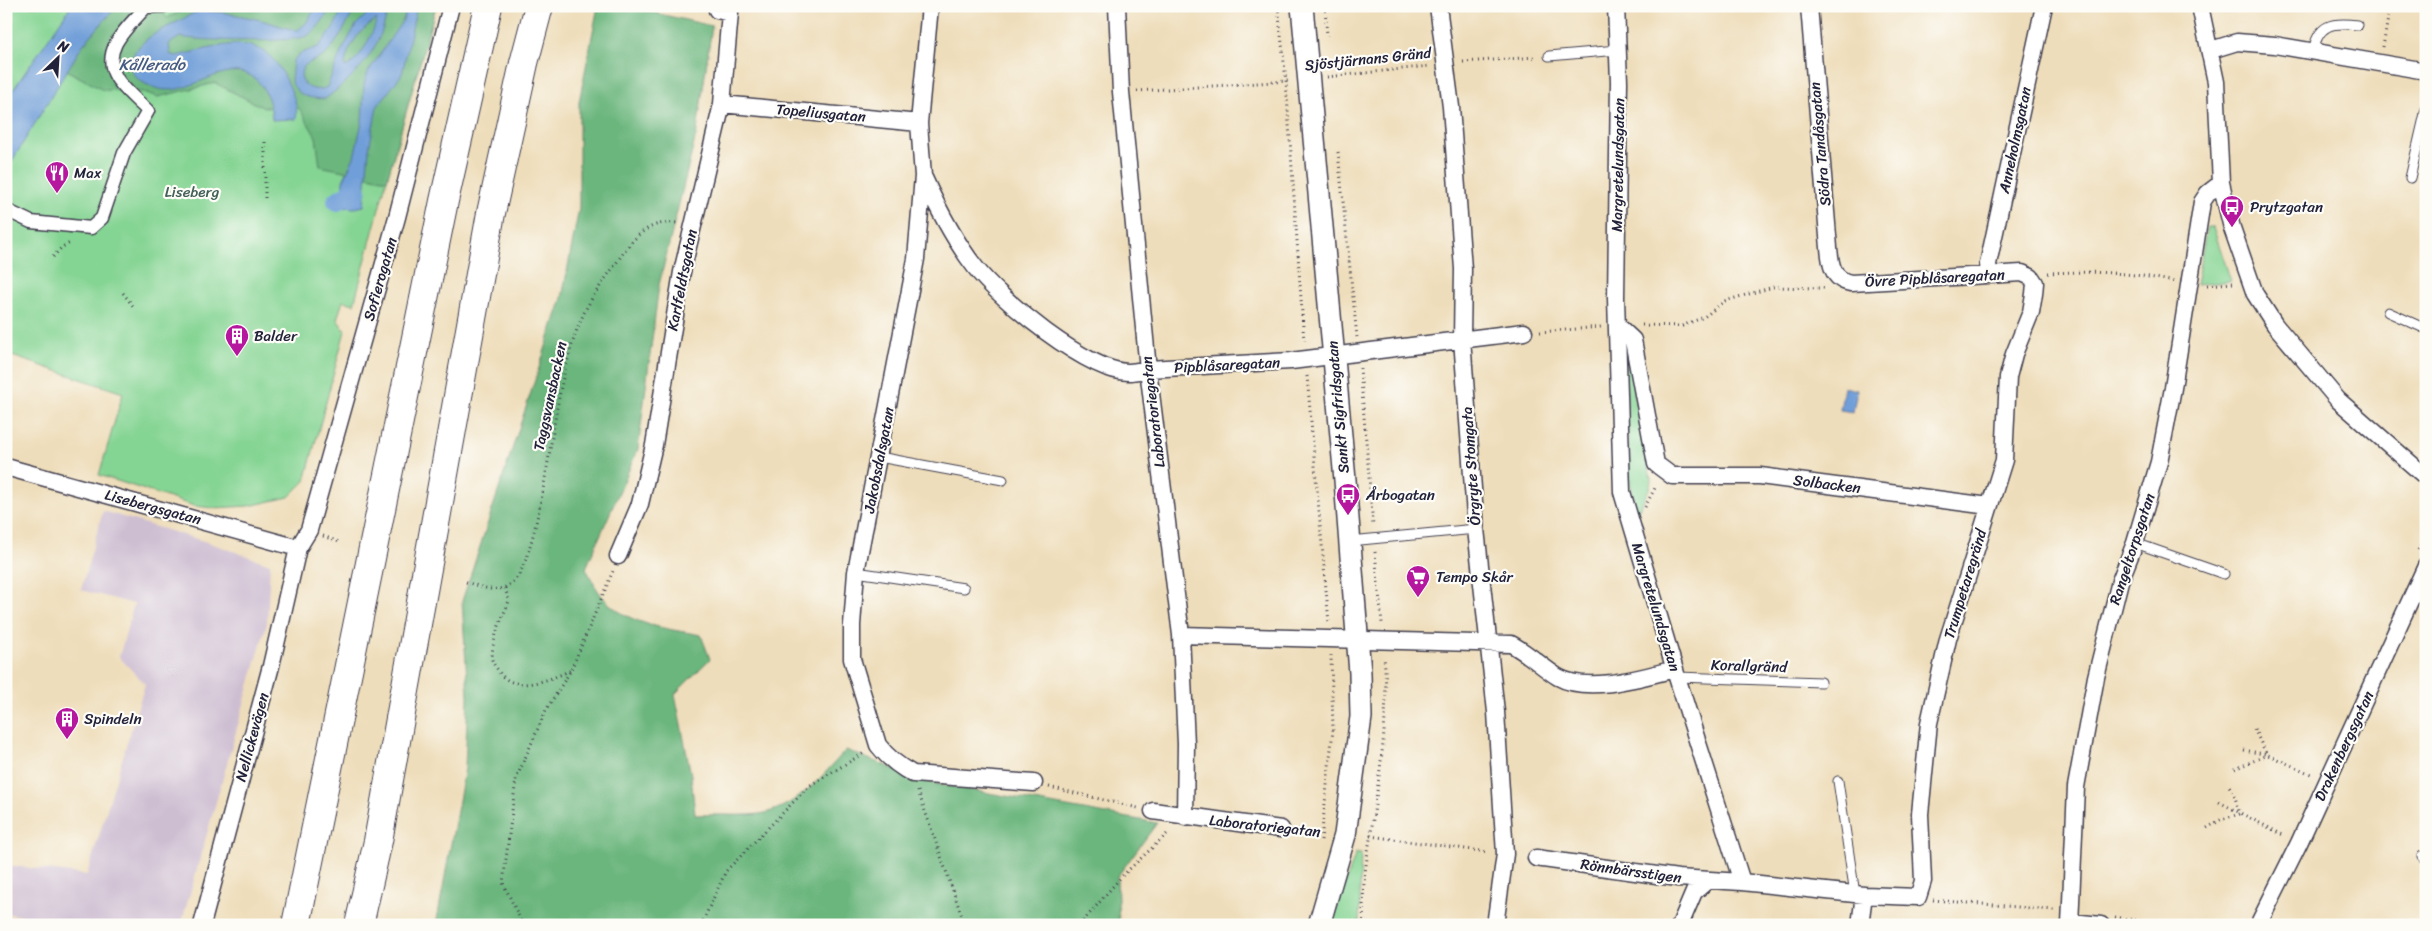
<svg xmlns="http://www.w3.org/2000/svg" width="2432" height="931" font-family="Sriracha,sans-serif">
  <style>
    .built { fill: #f0d0e5 }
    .industrial { fill: #cebed2 }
    .green { fill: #84d493; stroke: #537b67 }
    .forest { fill: #6bb67d; stroke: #466c5c }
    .water { fill: #709ed8; stroke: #49608a; fill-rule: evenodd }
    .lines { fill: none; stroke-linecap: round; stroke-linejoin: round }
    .canal { stroke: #709ed8; stroke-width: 20 }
    .service-casing { stroke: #413e4e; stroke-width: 11 }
    .pedestrian-casing { stroke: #413e4e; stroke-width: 15 }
    .minor-casing { stroke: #413e4e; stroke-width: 19 }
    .tertiary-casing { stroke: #413e4e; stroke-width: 24 }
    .motorway-casing { stroke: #413e4e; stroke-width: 30 }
    .path { stroke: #413e4e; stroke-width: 3; stroke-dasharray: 1 4; stroke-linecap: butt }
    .service { stroke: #fff; stroke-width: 9 }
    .pedestrian { stroke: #fff; stroke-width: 12 }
    .minor { stroke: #fff; stroke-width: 16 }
    .tertiary { stroke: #fff; stroke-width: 21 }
    .motorway { stroke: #fff; stroke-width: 28 }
    .labels { text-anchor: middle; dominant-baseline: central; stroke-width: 4.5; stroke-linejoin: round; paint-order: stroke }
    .street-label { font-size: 15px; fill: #22223b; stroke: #fdfcf7 }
    .poi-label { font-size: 15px; fill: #22223b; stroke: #fdfcf7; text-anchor: start }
    .park-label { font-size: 15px; fill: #44605a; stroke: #fdfcf7 }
    .water-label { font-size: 16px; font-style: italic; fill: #455a82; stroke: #fdfcf7 }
  </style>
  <rect width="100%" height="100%" fill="#fdfcf7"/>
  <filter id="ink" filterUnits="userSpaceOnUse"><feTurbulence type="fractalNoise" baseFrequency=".02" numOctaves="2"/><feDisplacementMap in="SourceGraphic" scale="10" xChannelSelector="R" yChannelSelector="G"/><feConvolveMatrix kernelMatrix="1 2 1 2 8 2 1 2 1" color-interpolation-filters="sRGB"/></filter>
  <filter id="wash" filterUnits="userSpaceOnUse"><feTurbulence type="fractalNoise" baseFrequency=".0096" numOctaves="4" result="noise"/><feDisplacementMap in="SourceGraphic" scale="20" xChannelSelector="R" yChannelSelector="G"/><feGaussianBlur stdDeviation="1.12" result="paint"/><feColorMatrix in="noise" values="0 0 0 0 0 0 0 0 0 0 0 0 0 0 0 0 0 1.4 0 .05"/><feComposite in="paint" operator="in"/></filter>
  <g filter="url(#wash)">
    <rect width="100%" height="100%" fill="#eeddba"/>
    <path class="built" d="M6,915L8,916L53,925H6Z"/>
    <path class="industrial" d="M103,511L210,543L270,564L267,623L181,925H66L6,913V865L87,875L145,684L119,657L134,604L81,590Z"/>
    <path class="green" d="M6,6H436L384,190L354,304L343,301L337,319L345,331L305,481L289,497L249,506L213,508L194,506L99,475L123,393L6,354Z
      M2207,227H2213L2231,281L2196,285Z
      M1624,337L1651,479L1650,487L1638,511L1636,512L1630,482Z
      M1356,853L1361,854L1359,925H1331Z"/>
    <path class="forest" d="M117,6H158L167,18L192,6H436L387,180L320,166L316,137L299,108L262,107L215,83L158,97L143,92L103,90L66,70L82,46Z
      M598,6H625L712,26L697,131L659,285L638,449L586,568C590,576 594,585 599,592C622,625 665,628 701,635L710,659L675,694L691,775L695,815C715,814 747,817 765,813C800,804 823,775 846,750L927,782L1157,823L1117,877L1119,925H436L465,768L468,696L462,601L562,298L579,208V102Z"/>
    <path class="water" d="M71,6H117L82,46L6,171V100Z
      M317,6H331C326,17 318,29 307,36C294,43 197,41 180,37L169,44L170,54L175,56C221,48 259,25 286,79C292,92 299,105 296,119L272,120C271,93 256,65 224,73C202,78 182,94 159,89C123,79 123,57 150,37C158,31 168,27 177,22C184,19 193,12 201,11C217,10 253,18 268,22C279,25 287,29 298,30L306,23Z
      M345,6H357C347,22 338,43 325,55C318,61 305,61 302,70C297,85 315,94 327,87L341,52L356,25L375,6H388C382,49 358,74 325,99C309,98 298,97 291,81L293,61L299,54L318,47L333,28ZM377,19C373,33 360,62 345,67C345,49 361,28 377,19Z
      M408,6H417L402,74L377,107L369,149L364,206L355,208L341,207L343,181L354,157L362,122L364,84L368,72L403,20Z
      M1844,387L1857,390L1853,412L1840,410Z"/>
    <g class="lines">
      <path class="canal" d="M337,201L357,190"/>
    </g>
  </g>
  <g filter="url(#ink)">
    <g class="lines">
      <g class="service-casing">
        <path id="service" d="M2313,52C2318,24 2332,22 2357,25
          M1549,56L1618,50
          M2410,178L2426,109
          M2388,312L2426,329
          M879,457L1003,480
          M1350,541L1476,529
          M2135,543L2224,574
          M856,572L964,588
          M1677,677L1821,682
          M1838,781L1855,894
          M2422,856L2426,858"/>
      </g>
      <g class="pedestrian-casing">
        <path id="pedestrian" d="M6,210L31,222L91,228L102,218L124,153L148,111C138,101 123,89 116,77C100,49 129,26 146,7L164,6"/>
      </g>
      <g class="minor-casing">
        <path id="minor" d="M930,6L919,123L923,176L916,259L856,572L852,625V659L878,745C888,758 898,766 913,774L1034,783
          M1117,6L1121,92L1148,369L1181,635L1186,744L1185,817
          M1438,6L1451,107L1463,269L1462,339L1476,529L1496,712L1505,854L1495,925
          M1616,6L1619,82L1616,298L1622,492L1677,677L1742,882
          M2200,6L2216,82L2221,183L2232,228L2255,294L2275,325L2338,400L2426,477
          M2211,50L2237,42L2275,45L2426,71
          M722,104L919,123
          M924,178C938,209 954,240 975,267C999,299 1089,373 1129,372C1135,372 1142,370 1148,369L1291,361L1524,332
          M1989,274L1988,264L2044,6
          M1617,325L1633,340L1656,464L1672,476H1760L1989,506
          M6,467L298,548
          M618,556L640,504L654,445L682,272L722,104L730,13L717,10
          M1181,635L1511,644C1528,653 1542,667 1558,677C1588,694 1643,677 1675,669
          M1153,811L1281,829
          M1536,858L1678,878L1742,882L1864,895L1918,897L1923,881L1920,814L1929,723L1948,639L2004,460L2008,377L2014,354L2031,312L2034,294L2035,283L2031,277L2022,273L1851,283C1828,280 1830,254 1828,236L1809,6
          M2071,922L2101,925
          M202,925L271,666L298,548L309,530L327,466L397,217L451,6
          M1680,925L1694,892L1708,880
          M1860,925L1864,895
          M2070,925L2076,787L2096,677L2120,581L2135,543L2159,462L2173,388L2202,202L2208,193L2221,183
          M2258,925L2299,843L2426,566"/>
      </g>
      <g class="tertiary-casing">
        <path id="tertiary" d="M1302,6L1345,480L1360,673L1361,717L1345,835L1319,925"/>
      </g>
      <g class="motorway-casing">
        <path id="motorway" d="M296,925L444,201L488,6
          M359,925L378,841L491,213L524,63L539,6"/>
      </g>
      <path class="path" d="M1278,6L1286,81L1304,342
        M1325,6L1327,36
        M2383,47L2390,6
        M1463,62L1537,57
        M1327,77L1430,66
        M1137,91L1288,81
        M265,142V202
        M1338,152L1357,337
        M53,257L62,247L70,243
        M2048,273C2090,271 2133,272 2174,282
        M2207,285L2233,283
        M123,293L133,306
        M1642,325L1682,326L1704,317L1725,301L1773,287L1824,288
        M1540,332L1601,327
        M1360,368L1373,526
        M1307,376L1329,623
        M1645,507L1656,486
        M323,536L339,542
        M2418,550L2426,534
        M1375,552L1382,623
        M466,582C482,587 497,595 512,583C538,564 553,413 564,374C569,356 573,337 581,320C589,300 603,282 615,265C631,241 645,220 677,223
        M505,588L509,601C502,619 493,636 492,656C491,661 495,666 498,670C512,696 552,679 571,670
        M2254,729L2267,755
        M2244,750L2268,755L2311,774
        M2235,769L2267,755
        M1049,787L1138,808
        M918,791L965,925
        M2219,802L2285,836
        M2207,828L2222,819L2240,814L2234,794L2228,784
        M1298,830L1322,832
        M1370,836L1488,852
        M1321,840L1333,730L1331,655
        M1933,900L2054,910
        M2115,917L2166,925
        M524,924L537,925
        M523,925L503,883L516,779L546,710L571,670L613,571
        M701,925L726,871L809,786L864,753
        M1080,925L1121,877L1169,832
        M1364,925C1361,894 1366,863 1371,833C1379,775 1390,716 1384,657"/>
      <use href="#service" class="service"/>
      <use href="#pedestrian" class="pedestrian"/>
      <use href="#minor" class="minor"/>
      <use href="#tertiary" class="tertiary"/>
      <use href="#motorway" class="motorway"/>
    </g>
  </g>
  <defs>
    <g id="restaurant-pin" transform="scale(1.25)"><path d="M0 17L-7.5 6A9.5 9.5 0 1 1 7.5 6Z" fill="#b5179e" stroke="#fdfcf7"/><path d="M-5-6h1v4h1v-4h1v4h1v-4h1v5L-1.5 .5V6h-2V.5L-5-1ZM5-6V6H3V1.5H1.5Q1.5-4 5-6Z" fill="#fff"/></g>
    <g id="bus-pin" transform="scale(1.25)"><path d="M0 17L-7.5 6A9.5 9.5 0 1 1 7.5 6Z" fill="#b5179e" stroke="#fdfcf7"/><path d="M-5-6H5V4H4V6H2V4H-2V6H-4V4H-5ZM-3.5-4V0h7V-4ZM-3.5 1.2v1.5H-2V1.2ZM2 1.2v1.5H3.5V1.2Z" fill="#fff"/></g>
    <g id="building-pin" transform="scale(1.25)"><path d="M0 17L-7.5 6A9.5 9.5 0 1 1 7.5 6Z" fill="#b5179e" stroke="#fdfcf7"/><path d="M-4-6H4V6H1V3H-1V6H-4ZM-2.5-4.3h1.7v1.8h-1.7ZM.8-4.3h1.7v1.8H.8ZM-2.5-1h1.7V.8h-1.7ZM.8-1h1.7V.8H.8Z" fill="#fff"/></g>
    <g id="supermarket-pin" transform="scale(1.25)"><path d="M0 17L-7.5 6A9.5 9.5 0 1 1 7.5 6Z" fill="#b5179e" stroke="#fdfcf7"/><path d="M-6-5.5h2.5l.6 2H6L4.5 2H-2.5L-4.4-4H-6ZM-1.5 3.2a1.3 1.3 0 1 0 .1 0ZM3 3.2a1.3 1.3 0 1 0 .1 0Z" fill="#fff"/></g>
  </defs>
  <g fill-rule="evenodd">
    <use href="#restaurant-pin" x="57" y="173"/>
    <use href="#bus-pin" x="2232" y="207"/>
    <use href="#building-pin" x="237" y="336"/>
    <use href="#bus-pin" x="1348" y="495"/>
    <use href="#supermarket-pin" x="1418" y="577"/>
    <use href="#building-pin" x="67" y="719"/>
  </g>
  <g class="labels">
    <g class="street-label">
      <text transform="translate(1368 59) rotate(-6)">Sjöstjärnans Gränd</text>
      <text transform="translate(821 113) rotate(5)">Topeliusgatan</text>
      <text transform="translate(2015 140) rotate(-78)">Anneholmsgatan</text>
      <text transform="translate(1820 144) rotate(-95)">Södra Tandåsgatan</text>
      <text transform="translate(1618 165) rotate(-89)">Margretelundsgatan</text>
      <text transform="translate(1935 278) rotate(-3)">Övre Pipblåsaregatan</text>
      <text transform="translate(380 279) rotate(-74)">Sofierogatan</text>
      <text transform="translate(682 280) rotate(-79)">Karlfeldtsgatan</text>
      <text transform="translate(1227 365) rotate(-3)">Pipblåsaregatan</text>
      <text transform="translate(550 396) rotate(-78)">Taggsvansbacken</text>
      <text transform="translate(1338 407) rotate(-95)">Sankt Sigfridsgatan</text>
      <text transform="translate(1153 412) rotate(-97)">Laboratoriegatan</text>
      <text transform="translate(879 460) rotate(-79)">Jakobsdalsgatan</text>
      <text transform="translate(1471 466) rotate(-94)">Örgryte Stomgata</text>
      <text transform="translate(1827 484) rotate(7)">Solbacken</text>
      <text transform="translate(153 507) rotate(15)">Lisebergsgatan</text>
      <text transform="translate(2132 549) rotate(-72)">Rangeltorpsgatan</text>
      <text transform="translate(1965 584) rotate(-73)">Trumpetaregränd</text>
      <text transform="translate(1656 607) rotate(73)">Margretelundsgatan</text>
      <text transform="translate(1749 666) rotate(2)">Korallgränd</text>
      <text transform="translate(252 737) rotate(-75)">Nellickevägen</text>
      <text transform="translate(2344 746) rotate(-65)">Drakenbergsgatan</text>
      <text transform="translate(1265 826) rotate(6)">Laboratoriegatan</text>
      <text transform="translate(1631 871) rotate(8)">Rönnbärsstigen</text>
    </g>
    <g class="poi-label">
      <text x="74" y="173">Max</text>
      <text x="2250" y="207">Prytzgatan</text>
      <text x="254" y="336">Balder</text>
      <text x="1366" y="495">Årbogatan</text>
      <text x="1436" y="577">Tempo Skår</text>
      <text x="84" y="719">Spindeln</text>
    </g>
    <g class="park-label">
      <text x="192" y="192">Liseberg</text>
    </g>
    <g class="water-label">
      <text x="152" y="64">Kållerado</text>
    </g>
  </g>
  <rect width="2432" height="931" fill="none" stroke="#fdfcf7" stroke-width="25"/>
  <g transform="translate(58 58) rotate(25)" stroke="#fdfcf7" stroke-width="4" paint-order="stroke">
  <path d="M0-4L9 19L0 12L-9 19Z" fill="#22223b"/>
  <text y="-8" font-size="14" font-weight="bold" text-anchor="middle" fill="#22223b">N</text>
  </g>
</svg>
